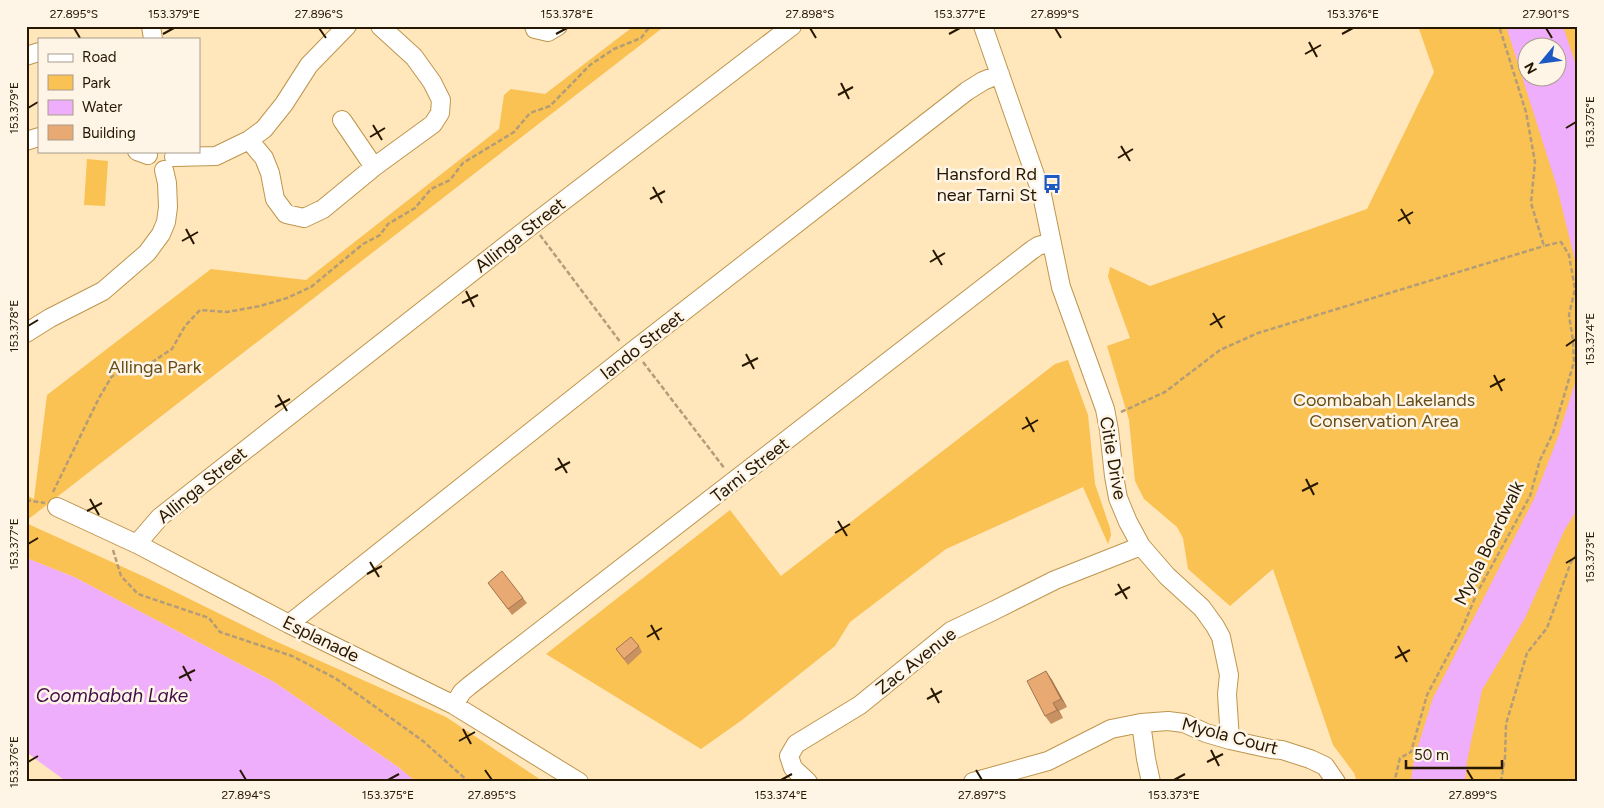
<svg xmlns="http://www.w3.org/2000/svg" width="1604" height="808" font-family="Figtree,sans-serif">
  <style>
    .green { fill: #fac153; fill-rule: evenodd }
    .water { fill: #efaefc; fill-rule: evenodd }
    .lines { fill: none; stroke-linecap: round; stroke-linejoin: round }
    .minor-casing { stroke: #be964d; stroke-width: 20 }
    .path { stroke: #b39d79; stroke-width: 2.5; stroke-dasharray: 5 2.5; stroke-linecap: butt }
    .minor { stroke: #fff; stroke-width: 18 }
    .wall { fill: #c89162 }
    .shaded-wall { fill: #a27650 }
    .building { fill: #e8a972; stroke: #a27650 }
    .ticks { fill: none; stroke: #261700; stroke-width: 2 }
    .labels { text-anchor: middle; dominant-baseline: central; stroke-width: 5; stroke-linejoin: round; paint-order: stroke }
    .poi-label { font-size: 18px; fill: #261700; stroke: #fef5e7; text-anchor: end }
    .street-label { font-size: 18px; fill: #261700; stroke: #fef5e7 }
    .park-label { font-size: 18px; fill: #674d1a; stroke: #fef5e7 }
    .water-label { font-size: 19px; font-style: italic; fill: #410e4a; stroke: #fef5e7 }
    .neatline { fill: none; stroke: #261700; stroke-width: 2 }
    .ticks-label { font-size: 12px; text-anchor: middle; fill: #261700 }
  </style>
  <rect width="100%" height="100%" fill="#ffe6bb"/>
  <path class="green" d="M634,26H665L26,521V495L34,499L47,395L211,269L306,280L499,129L504,95L511,89L545,94Z
    M1418,26H1578V782H1357L1354,773L1333,745L1273,569L1230,606L1188,569L1183,538L1177,527L1144,499L1135,481L1129,420L1107,346L1130,338L1108,277L1110,267L1150,286L1367,209L1434,72ZM1526,48H1556V78H1526Z
    M87,159L108,161L105,206L84,205Z
    M1068,360L1088,415L1095,484L1110,528L1111,535L1108,544L1083,487L946,549L850,622L835,646L742,720L701,749L546,654L730,510L781,576L1055,364Z
    M26,523L147,578L275,641L446,717L544,782H416L398,767L274,682L74,577L26,558Z"/>
  <path class="water" d="M1506,26H1563L1578,72V273L1557,187ZM1526,48H1556V78H1526Z
    M1578,373V508L1564,531L1525,618L1482,690L1467,761L1465,782H1411L1414,759L1433,698L1534,499L1558,437Z
    M26,558L74,577L274,682L398,767L416,782H67L26,752Z"/>
  <g class="lines">
    <g class="minor-casing">
      <path id="minor" d="M151,26L153,39
        M534,26L535,29L548,32L558,26
        M983,26L1042,195L1061,287L1105,409L1109,430L1114,476L1118,498L1128,522L1141,546L1167,576L1202,608L1215,626L1221,637L1229,675L1227,694L1230,740
        M26,56L39,52
        M342,120L374,167
        M249,140L264,158L270,173L275,199L286,214L304,218L323,209L374,167L433,124L440,113L441,100L432,82L414,57L380,26
        M26,141L39,137
        M137,151L148,155
        M174,157L216,156L249,140L264,129L284,104L309,65L347,26
        M26,333L50,318L103,291L147,253L161,234L166,222L168,207L167,183L164,170
        M57,507L139,545L289,624L454,705L579,782
        M139,545L141,539L160,517L532,225L792,26
        M289,624L634,350L967,91L983,81L1000,74
        M454,705L462,692L469,686L1032,250L1038,246L1051,242
        M1141,723L1146,759L1151,782
        M808,782L793,768L789,756L796,744L860,705L951,631L993,611L1055,580L1141,546
        M973,782L1048,761L1111,729L1141,723L1168,721L1184,723L1206,733L1230,740L1271,749L1282,750L1310,759L1325,766L1336,782"/>
    </g>
    <path class="path" d="M540,235L621,343
      M643,362L725,469
      M1121,412L1165,392L1220,350L1258,333L1544,246
      M53,492L99,398L112,376L146,366L172,349L185,326L200,310L227,312L260,306L287,298L311,287L363,244L380,235L388,224L415,208L431,189L450,180L463,163L514,132L530,113L550,106L590,65L614,49L641,38L650,26
      M26,500L45,503
      M113,550L121,576L138,594L209,618L220,632L292,656L335,678L423,741L469,782
      M1390,782L1395,779L1400,758L1411,752L1427,695L1462,629L1477,593L1530,496L1540,460L1553,433L1574,362L1573,341L1569,315L1575,289L1569,255L1561,242L1544,246L1531,203L1535,162L1526,112L1499,26
      M1501,782L1505,757L1506,724L1527,653L1547,628L1571,562L1578,553"/>
    <use href="#minor" class="minor"/>
  </g>
  <path class="wall" d="M492,588L523,598L527,603L512,615Z
    M639,646L642,652L628,665L616,649Z
    M1046,671L1052,680L1067,707L1059,711L1063,718L1051,724L1045,716Z"/>
  <path class="shaded-wall" d="M1046,671L1052,680L1067,707L1061,699Z
    M1053,703L1059,711L1063,718L1057,710Z"/>
  <path class="building" d="M502,571L523,598L508,609L488,583Z
    M631,637L639,646L624,659L616,649Z
    M1046,671L1061,699L1053,703L1057,710L1045,716L1027,681Z"/>
  <path class="ticks" d="M74,28L80,38M319,28L326,38M810,28L816,38M1055,28L1061,38M1546,28L1552,38M163,34L174,28M556,34L567,28M949,34L960,28M1342,34L1353,28M1309,42L1317,57M1305,54L1321,45M841,83L849,99M838,95L853,87M28,108L38,102M373,125L382,140M1566,128L1576,122M370,137L385,128M1121,146L1130,161M1118,158L1133,149M653,187L662,203M650,199L665,191M1401,209L1410,224M1398,221L1413,212M186,229L194,244M182,241L198,232M933,250L942,265M930,262L945,253M466,291L474,307M462,303L478,295M1213,313L1222,328M1210,325L1225,316M28,326L38,320M1566,346L1576,339M746,354L754,369M742,366L758,358M1494,375L1502,391M1490,387L1505,379M278,395L287,411M275,407L290,399M1026,417L1034,432M1022,429L1038,420M558,458L567,473M555,470L570,462M1306,479L1314,495M1302,491L1318,483M90,499L99,515M87,511L102,503M838,521L847,536M835,533L850,524M28,544L38,538M370,562L379,577M1566,563L1576,557M367,574L382,566M1118,584L1127,599M1115,595L1130,587M651,625L659,640M647,637L662,628M1398,646L1407,662M1395,658L1410,650M183,666L191,681M179,678L195,670M931,688L939,703M927,699L942,691M463,729L471,744M459,741L475,732M1211,750L1219,766M28,762L38,756M1207,762L1223,754M240,770L246,780M485,770L492,780M976,770L982,780M1467,770L1473,780M388,780L399,774M781,780L792,774M1174,780L1185,774"/>
  <defs>
    <g id="bus-bare" transform="scale(1.5)"><path d="M-5-6H5V4H4V6H2V4H-2V6H-4V4H-5ZM-3.5-4V0h7V-4ZM-3.5 1.2v1.5H-2V1.2ZM2 1.2v1.5H3.5V1.2Z" fill="#1c59c5" stroke="#fef5e7" stroke-width="2.5" paint-order="stroke"/></g>
  </defs>
  <g fill-rule="evenodd">
    <use href="#bus-bare" x="1052" y="184"/>
  </g>
  <g class="labels">
    <g class="poi-label">
      <text x="1037" y="174">Hansford Rd<tspan x="1037" dy="21">near Tarni St</tspan></text>
    </g>
    <g class="street-label">
      <text transform="translate(520 235) rotate(-38)">Allinga Street</text>
      <text transform="translate(642 345) rotate(-38)">Iando Street</text>
      <text transform="translate(1113 458) rotate(80)">Citie Drive</text>
      <text transform="translate(750 470) rotate(-38)">Tarni Street</text>
      <text transform="translate(202 485) rotate(-39)">Allinga Street</text>
      <text transform="translate(1489 543) rotate(-64)">Myola Boardwalk</text>
      <text transform="translate(321 639) rotate(26)">Esplanade</text>
      <text transform="translate(916 661) rotate(-38)">Zac Avenue</text>
      <text transform="translate(1230 736) rotate(15)">Myola Court</text>
    </g>
    <g class="park-label">
      <text x="155" y="367">Allinga Park</text>
      <text x="1384" y="400">Coombabah Lakelands<tspan x="1384" dy="21">Conservation Area</tspan></text>
    </g>
    <g class="water-label">
      <text x="112" y="695">Coombabah Lake</text>
    </g>
  </g>
  <rect width="1604" height="808" fill="none" stroke="#fef5e7" stroke-width="55"/>
  <rect x="38" y="38" width="162" height="115" fill="#fef5e7" stroke="#a89c8b"/>
  <rect x="48" y="54" width="25" height="8" fill="#ffffff" stroke="#a89c8b"/>
  <text x="82" y="62" font-size="15" fill="#261700">Road</text>
  <rect x="48" y="75" width="25" height="15" fill="#fac153" stroke="#a89c8b"/>
  <text x="82" y="88" font-size="15" fill="#261700">Park</text>
  <rect x="48" y="100" width="25" height="15" fill="#efaefc" stroke="#a89c8b"/>
  <text x="82" y="112" font-size="15" fill="#261700">Water</text>
  <rect x="48" y="125" width="25" height="15" fill="#e8a972" stroke="#a89c8b"/>
  <text x="82" y="138" font-size="15" fill="#261700">Building</text>
  <g transform="translate(1542 62) rotate(241)"><circle r="24" fill="#fef5e7" stroke="#a89c8b"/>
  <path d="M0-4L9 19L0 12L-9 19Z" fill="#1c59c5"/>
  <text y="-8" font-size="14" font-weight="bold" text-anchor="middle" fill="#261700">N</text>
  </g>
  <path d="M1406 760v8h96v-8" fill="none" stroke="#261700" stroke-width="2.5"/>
  <text x="1414" y="760" font-size="15" fill="#261700" stroke="#fef5e7" stroke-width="4" paint-order="stroke">50 m</text>
  <rect x="28" y="28" width="1548" height="752" class="neatline"/>
  <g class="ticks-label">
    <text x="74" y="18">27.895°S</text>
    <text x="174" y="18">153.379°E</text>
    <text x="319" y="18">27.896°S</text>
    <text x="567" y="18">153.378°E</text>
    <text x="810" y="18">27.898°S</text>
    <text x="960" y="18">153.377°E</text>
    <text x="1055" y="18">27.899°S</text>
    <text x="1353" y="18">153.376°E</text>
    <text x="1546" y="18">27.901°S</text>
    <text transform="translate(14 108) rotate(-90)" y="4">153.379°E</text>
    <text transform="translate(1590 122) rotate(-90)" y="4">153.375°E</text>
    <text transform="translate(14 326) rotate(-90)" y="4">153.378°E</text>
    <text transform="translate(1590 339) rotate(-90)" y="4">153.374°E</text>
    <text transform="translate(14 544) rotate(-90)" y="4">153.377°E</text>
    <text transform="translate(1590 557) rotate(-90)" y="4">153.373°E</text>
    <text transform="translate(14 762) rotate(-90)" y="4">153.376°E</text>
    <text x="246" y="799">27.894°S</text>
    <text x="388" y="799">153.375°E</text>
    <text x="492" y="799">27.895°S</text>
    <text x="781" y="799">153.374°E</text>
    <text x="982" y="799">27.897°S</text>
    <text x="1174" y="799">153.373°E</text>
    <text x="1473" y="799">27.899°S</text>
  </g>
</svg>
